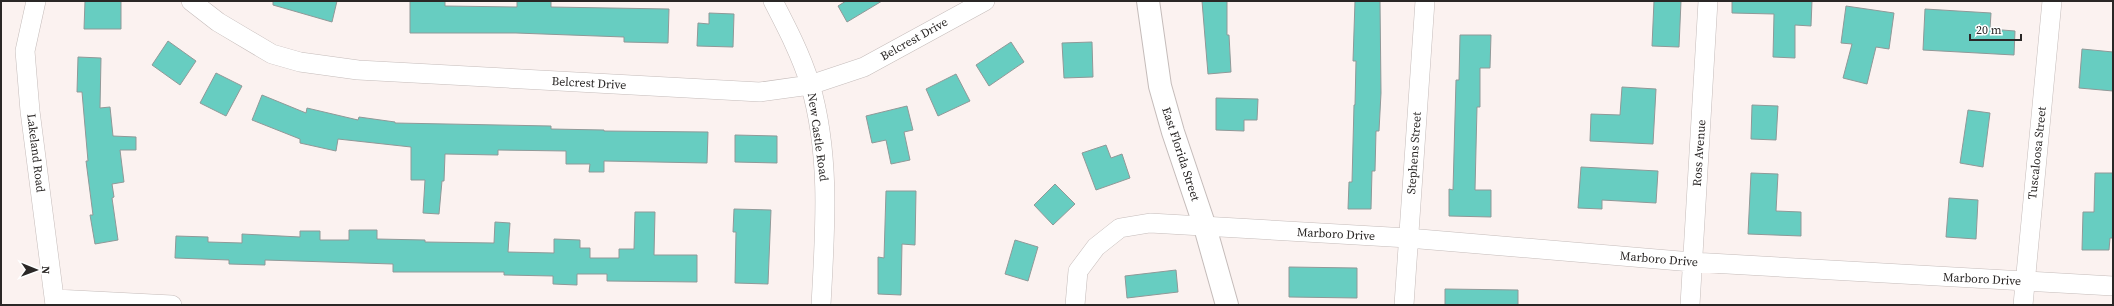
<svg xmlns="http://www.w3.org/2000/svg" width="2114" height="306" font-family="'Source Serif 4',serif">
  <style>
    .building { fill: #67cdc1; stroke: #909998 }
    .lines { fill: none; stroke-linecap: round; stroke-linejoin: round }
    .minor-casing { stroke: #c5bcba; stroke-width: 20 }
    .major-casing { stroke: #c5bcba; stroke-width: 24 }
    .minor { stroke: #fff; stroke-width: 19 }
    .major { stroke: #fff; stroke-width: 22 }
    .labels { text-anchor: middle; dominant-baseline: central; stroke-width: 3.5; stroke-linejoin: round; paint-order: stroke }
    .street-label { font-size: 12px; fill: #2a2726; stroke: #fff }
  </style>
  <rect width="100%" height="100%" fill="#fbf2f0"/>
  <path class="building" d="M85,1H121V29H84Z
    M273,1H337L332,22L273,5Z
    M410,1H445V6L517,7V1H551V7L669,9L668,43L624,42V37L516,33H410Z
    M846,1H882L847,22L838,6Z
    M1202,1H1227V35H1229L1231,72L1208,74Z
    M1355,1H1380L1381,93L1379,131H1376L1375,171H1372L1371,209H1348L1349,182H1352L1354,105H1355L1356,61H1353Z
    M1654,1H1681L1679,47L1652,46Z
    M1732,1H1812L1811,26L1795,25V58L1773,57L1774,14L1732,13Z
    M1846,6L1894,13L1889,49L1876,47L1867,84L1843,78L1852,44L1841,43Z
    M1925,9L1991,13L1990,29L2015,31L2014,55L1923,50Z
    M709,13L734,14L733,47L697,46L698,23L709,24Z
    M1460,35H1491L1490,68H1480V107H1477L1475,190H1491V217L1449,216V189L1453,190L1456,80H1459Z
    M168,41L196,61L180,85L152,65Z
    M1011,42L1024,62L989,86L976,65Z
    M1092,42L1093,77L1064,78L1062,43Z
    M2082,49L2113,52V91L2079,88Z
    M78,57L101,58L100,108L110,107L113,136L136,137V150H120L124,182L112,184L114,197L112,198L118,240L95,244L90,215H93L86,161H88L82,92H77Z
    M216,73L242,86L226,116L200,103Z
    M956,74L970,101L938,116L926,89Z
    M1622,87L1656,89L1653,144L1590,141L1591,114L1620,115Z
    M262,95L306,113L307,108L358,120L359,117L395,122V123L551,126V129L604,130V131L708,132L707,163L604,161V172H589L590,164H566V151L498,150V155L445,154L444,181H442L439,214L423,213L425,180H411V147L338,139L336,151L300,143V139L252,120Z
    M1216,98L1258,99L1257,120H1244V131L1216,130Z
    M1752,105L1778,106L1776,140L1751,139Z
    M907,106L913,130L904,132L910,160L891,164L886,140L872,143L866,116Z
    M1968,110L1990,113L1983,167L1960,163Z
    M735,135L777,136V163L735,162Z
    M1106,145L1111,158L1122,154L1130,178L1096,190L1082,153Z
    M1581,167L1658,171L1656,203L1602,200V209L1578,208Z
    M1751,173L1778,174L1776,211L1801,212V236L1748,234Z
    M2095,173H2113V238H2110L2109,250H2082L2083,212H2094Z
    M1055,184L1075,204L1053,225L1034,205Z
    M886,191H916L915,245L902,244L901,295L878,294V257L884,258Z
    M1949,198L1978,200L1976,239L1946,237Z
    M734,209L771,210L768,284L735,283L736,232H733Z
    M635,212H655L654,255H697V282L607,281V274H577V285L553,284V276L504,275V272H393V264L265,260V265L229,264V260L175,258L176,236L208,237V242L242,243V234L300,237V231H320V240H349V230H377V239L425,240V242L494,243L495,222L510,223L508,252L554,253V239L580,240V248H590V258H619V249H634Z
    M1015,240L1038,247L1028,281L1005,274Z
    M1289,267L1357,268V298L1289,297Z
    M1176,270L1178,292L1127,298L1125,276Z
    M1445,289L1518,290V305H1445Z"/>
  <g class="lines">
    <g class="minor-casing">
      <path id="minor" d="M36,1L25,51L30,111L55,305
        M191,1L218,22L272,54L300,62L358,70L760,92L810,85L864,67L985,1
        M773,1C787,28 801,55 810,84C831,156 825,231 821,305
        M55,299L172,305
        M1075,305L1078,271L1096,247L1120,228L1150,223L1408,238L1692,262L2113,286
        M1404,305L1425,1
        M1690,305L1708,1
        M2023,305L2052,1"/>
    </g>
    <g class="major-casing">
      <path id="major" d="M1148,1L1160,86L1173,132L1205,227L1227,305"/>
    </g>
    <use href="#minor" class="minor"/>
    <use href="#major" class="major"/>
  </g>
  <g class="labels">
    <g class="street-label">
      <text transform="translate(914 39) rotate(-29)">Belcrest Drive</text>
      <text transform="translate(589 83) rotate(3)">Belcrest Drive</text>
      <text transform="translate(818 137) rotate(82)">New Castle Road</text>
      <text transform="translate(36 153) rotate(83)">Lakeland Road</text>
      <text transform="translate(1414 153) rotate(-86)">Stephens Street</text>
      <text transform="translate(1699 153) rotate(-86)">Ross Avenue</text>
      <text transform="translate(2037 153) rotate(-84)">Tuscaloosa Street</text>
      <text transform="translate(1181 154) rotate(72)">East Florida Street</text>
      <text transform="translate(1336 234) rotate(3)">Marboro Drive</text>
      <text transform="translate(1659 259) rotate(5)">Marboro Drive</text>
      <text transform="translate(1982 279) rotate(3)">Marboro Drive</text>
    </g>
  </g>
  <rect width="2114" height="306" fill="none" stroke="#2a2726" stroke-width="4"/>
  <g transform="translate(36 270) rotate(91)" stroke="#ffffff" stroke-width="3" paint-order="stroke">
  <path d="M0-3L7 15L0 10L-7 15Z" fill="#2a2726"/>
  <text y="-6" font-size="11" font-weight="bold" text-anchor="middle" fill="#2a2726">N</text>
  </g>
  <path d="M1970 34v6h51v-6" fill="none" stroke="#2a2726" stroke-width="2"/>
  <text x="1976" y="34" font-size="12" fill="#2a2726" stroke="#ffffff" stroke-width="3" paint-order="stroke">20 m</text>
</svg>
